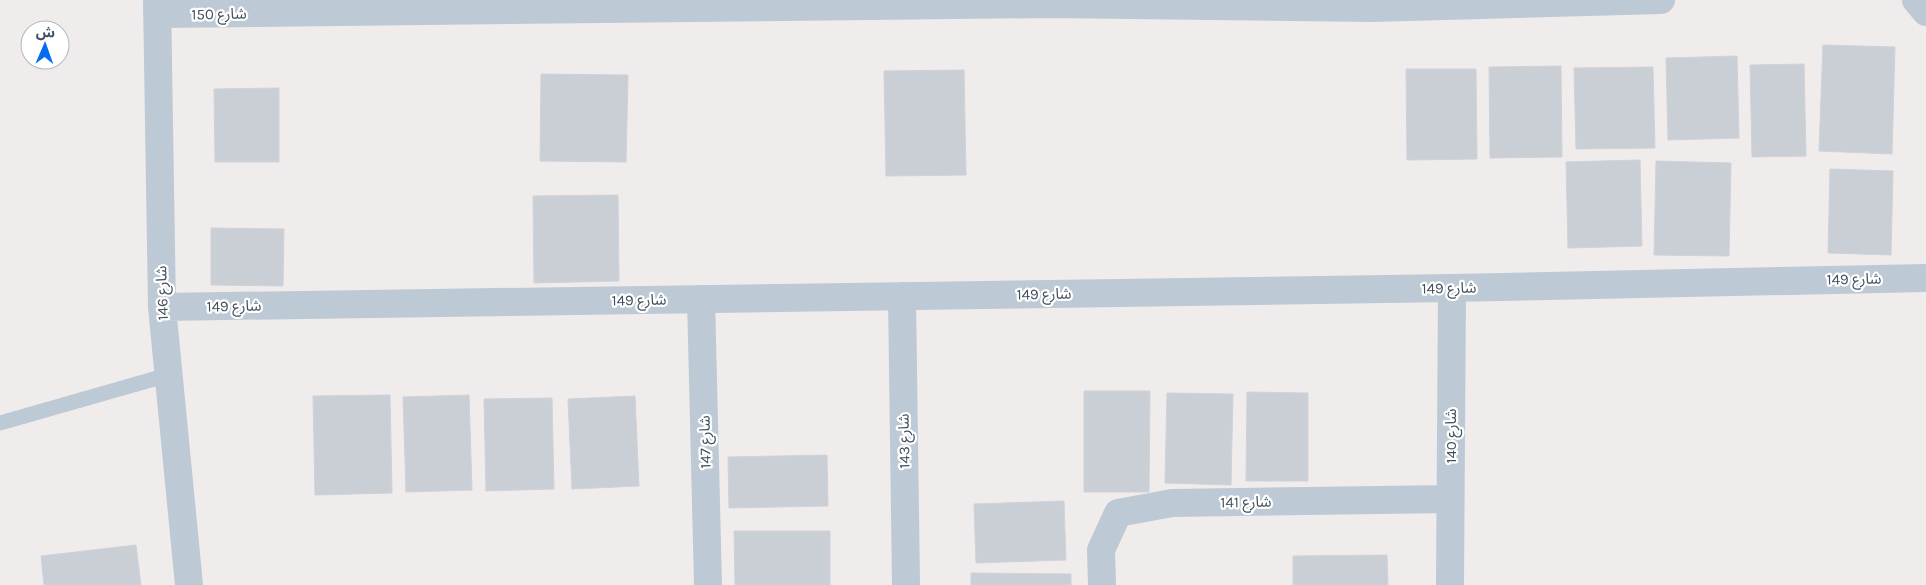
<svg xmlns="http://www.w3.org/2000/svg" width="1926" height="585" font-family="Karla,'Noto Sans Arabic',sans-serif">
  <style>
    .building { fill: #caced5; stroke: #cfd2d9 }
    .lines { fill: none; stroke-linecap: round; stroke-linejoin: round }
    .lane { stroke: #bdc9d4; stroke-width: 15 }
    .street { stroke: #bdc9d4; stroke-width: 28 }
    .labels { text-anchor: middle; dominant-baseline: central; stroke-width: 4.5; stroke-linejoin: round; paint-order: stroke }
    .street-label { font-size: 15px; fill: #42505c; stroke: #fff }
  </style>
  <rect width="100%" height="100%" fill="#f0ecec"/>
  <path class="building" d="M1823,45L1895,47L1892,154L1819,151Z
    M1737,56L1739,138L1668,140L1666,58Z
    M1804,64L1806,156L1752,157L1750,65Z
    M1561,66L1562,157L1490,158L1489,67Z
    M1653,67L1655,148L1576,149L1574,68Z
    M1406,69H1476L1477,159L1407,160Z
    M964,70L966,175L886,176L884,71Z
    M541,74L628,75L626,162L540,161Z
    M279,88V162H215L214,89Z
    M1640,160L1642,246L1568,248L1566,162Z
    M1656,161L1731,163L1729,256L1654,255Z
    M1830,169L1893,171L1891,255L1828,253Z
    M618,195L619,281L534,283L533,196Z
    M211,228L284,229L283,286L211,285Z
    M1084,391H1150L1149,492H1084Z
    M1247,392L1308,393V481H1246Z
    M1167,393L1233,394L1231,485L1165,483Z
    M390,395L392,493L315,495L313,396Z
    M469,395L472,490L406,492L403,397Z
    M635,396L639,486L572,489L568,399Z
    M552,398L554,489L486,491L484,399Z
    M827,455L828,506L729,508L728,457Z
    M1064,501L1066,560L976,563L974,504Z
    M734,531H830V585H735Z
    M136,545L141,585H44L41,556Z
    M1387,555L1388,585H1293V556Z
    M971,573L1071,574V585H971Z"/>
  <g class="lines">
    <path class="lane" d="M0,423L168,375"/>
    <path class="street" d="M157,0L162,307L189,585
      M1916,0L1926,12
      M157,14L1050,4L1373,8L1661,0
      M902,296L906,585
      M701,299L708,585
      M162,307L1452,288L1926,278
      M1102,585L1101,550L1118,513L1172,503L1450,499
      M1450,585L1452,288"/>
  </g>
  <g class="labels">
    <g class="street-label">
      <text transform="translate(219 14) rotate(-1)">شارع 150</text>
      <text transform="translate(1854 279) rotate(-1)">شارع 149</text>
      <text transform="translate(1449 288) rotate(-1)">شارع 149</text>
      <text transform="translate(162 293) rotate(-92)">شارع 146</text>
      <text transform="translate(1044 294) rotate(-1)">شارع 149</text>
      <text transform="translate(639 300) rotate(-1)">شارع 149</text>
      <text transform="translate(234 306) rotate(-1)">شارع 149</text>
      <text transform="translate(1451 436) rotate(-90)">شارع 140</text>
      <text transform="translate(904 441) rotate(-91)">شارع 143</text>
      <text transform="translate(705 442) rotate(-91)">شارع 147</text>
      <text transform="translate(1246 502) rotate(-1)">شارع 141</text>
    </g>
  </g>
  <g transform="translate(45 45) rotate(2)"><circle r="24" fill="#ffffff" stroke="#b3b9be"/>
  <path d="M0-4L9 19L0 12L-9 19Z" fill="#036cf3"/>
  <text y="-8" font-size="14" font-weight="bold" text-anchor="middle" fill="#42505c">ش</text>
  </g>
</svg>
